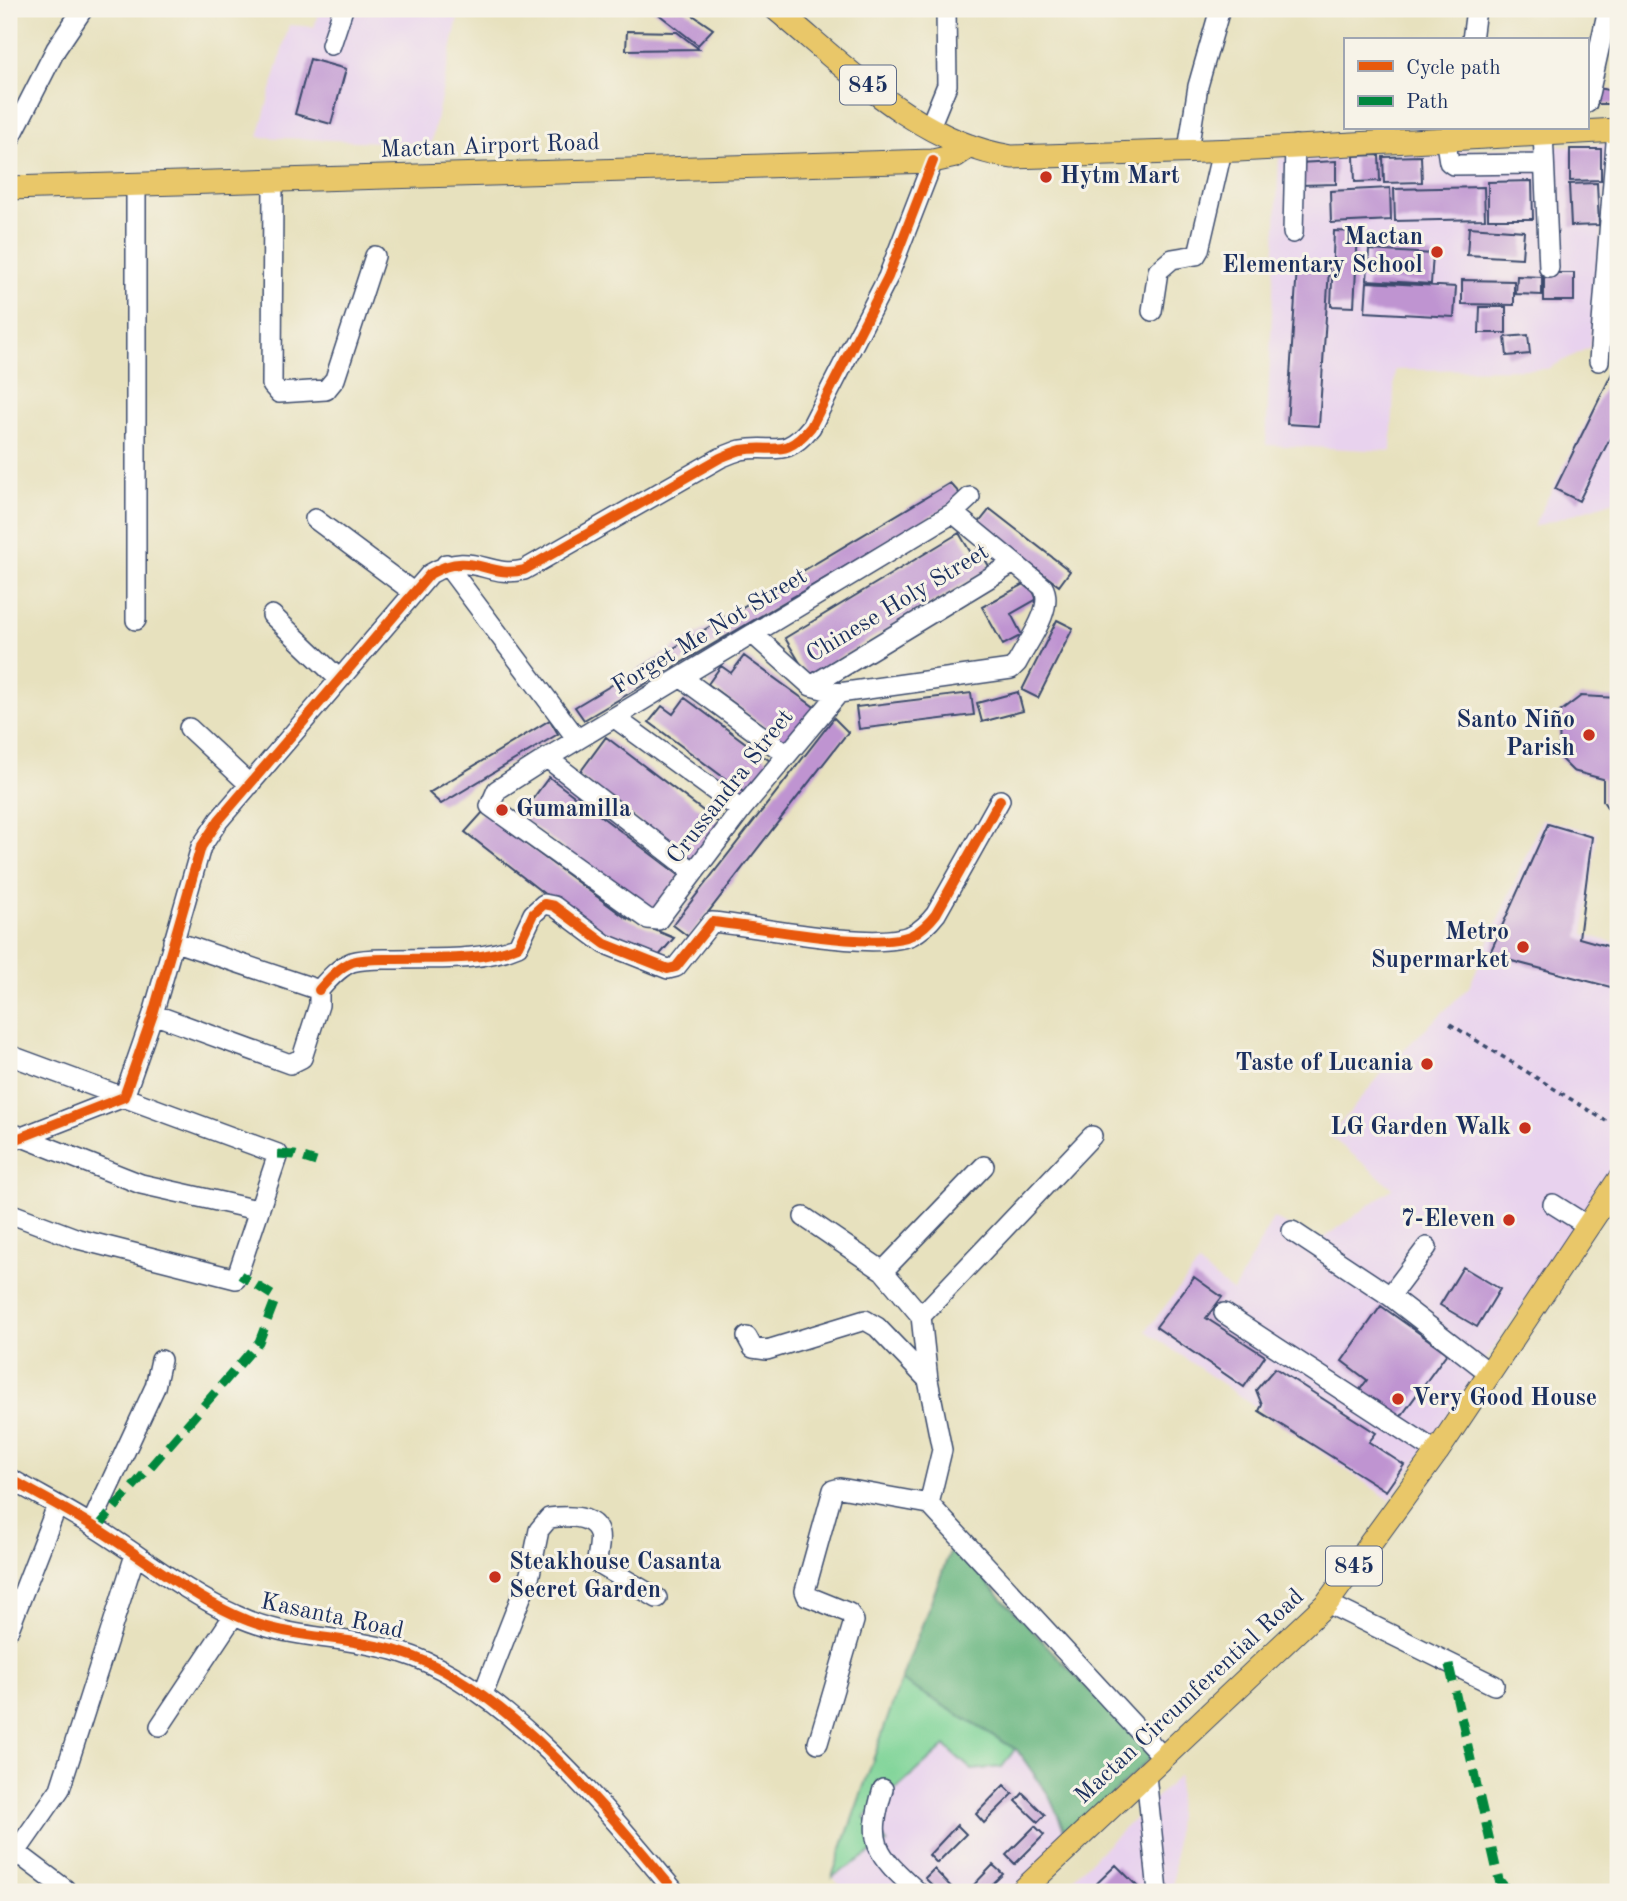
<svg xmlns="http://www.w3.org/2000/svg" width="1627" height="1901" font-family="'Old Standard TT',serif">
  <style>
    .built { fill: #e8d2ee }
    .green { fill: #7fd498; stroke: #4d827b; stroke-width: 2 }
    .forest { fill: #67b680; stroke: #41726f; stroke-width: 2 }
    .building { fill: #bf94d1 }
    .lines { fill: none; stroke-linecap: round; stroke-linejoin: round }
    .minor-casing { stroke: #3a4a6c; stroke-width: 22 }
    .major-casing { stroke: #3a4a6c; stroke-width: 25 }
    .path { stroke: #3a4a6c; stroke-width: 3.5; stroke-dasharray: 5 5; stroke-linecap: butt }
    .minor { stroke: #fff; stroke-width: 19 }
    .major { stroke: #e9c769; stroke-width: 23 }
    .quiet { stroke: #00873e; stroke-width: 9; stroke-dasharray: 18 9; stroke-linecap: butt }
    .cycleway-casing { stroke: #f7f3e8; stroke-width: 15 }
    .cycleway { stroke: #e8590c; stroke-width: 10 }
    .poi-dot { fill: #c8321e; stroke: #f7f3e8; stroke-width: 2.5 }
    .labels { text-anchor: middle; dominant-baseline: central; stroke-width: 6; stroke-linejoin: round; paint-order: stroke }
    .shield { fill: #f7f3e8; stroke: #5d6a87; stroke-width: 2 }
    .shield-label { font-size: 23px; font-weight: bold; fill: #1b2f5e }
    .street-label { font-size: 24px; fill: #1b2f5e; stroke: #f7f3e8 }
    .poi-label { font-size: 24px; font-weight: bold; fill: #1b2f5e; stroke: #f7f3e8; text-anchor: end }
  </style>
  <rect width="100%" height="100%" fill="#f7f3e8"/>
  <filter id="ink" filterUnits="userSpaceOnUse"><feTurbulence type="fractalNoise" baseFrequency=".0143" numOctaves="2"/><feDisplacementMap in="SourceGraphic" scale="14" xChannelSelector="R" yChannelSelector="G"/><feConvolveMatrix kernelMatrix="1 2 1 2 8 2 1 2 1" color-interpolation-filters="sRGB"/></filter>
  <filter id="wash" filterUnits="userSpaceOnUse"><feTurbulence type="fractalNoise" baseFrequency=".00686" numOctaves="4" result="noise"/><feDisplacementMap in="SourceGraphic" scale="28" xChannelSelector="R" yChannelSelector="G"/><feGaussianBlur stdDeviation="1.57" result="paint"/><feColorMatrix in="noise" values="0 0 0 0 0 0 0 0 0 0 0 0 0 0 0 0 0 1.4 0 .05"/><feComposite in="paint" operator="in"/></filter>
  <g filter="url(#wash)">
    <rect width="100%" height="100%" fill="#e7e1be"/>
    <path class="built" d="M320,9H460L431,144L258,137L289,25L314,27Z
      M1610,144L1590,347L1547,369L1395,370L1391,451L1266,445L1279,158Z
      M1618,359V500L1533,527Z
      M1542,819L1597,833L1584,934L1618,944V1165L1390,1500L1146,1331L1198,1264L1233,1292L1273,1218L1320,1241L1393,1188L1330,1136L1392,1061L1469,987Z
      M952,1546L1068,1838L1009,1892H847L832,1877L901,1680Z
      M1179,1775L1173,1892H1059Z"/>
    <path class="green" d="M901,1680L1015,1749L1002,1767L972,1770L945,1746L865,1817L887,1843L832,1877Z"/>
    <path class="forest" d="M952,1546L1152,1756L1068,1838L1048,1794L1017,1750L901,1680Z"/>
    <g id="blocks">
      <path class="building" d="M652,9H684L713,29L698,45Z
        M627,31L677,32L699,49L626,50Z
        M310,59L346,69L331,124L295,114Z
        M1598,88L1618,92V104H1597Z
        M1570,149H1601V180L1570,181Z
        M1379,155L1380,181L1355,182L1354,156Z
        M1421,156L1422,182L1384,183L1383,157Z
        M1336,161V184L1299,185L1298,163Z
        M1532,181L1533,219H1488V182Z
        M1597,183L1599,225L1571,226L1569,184Z
        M1484,187L1485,219L1395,221L1394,189Z
        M1390,188L1391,220L1331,223L1330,191Z
        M1469,227L1524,231L1522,258L1467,255Z
        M1334,231L1358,232L1354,307L1331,306Z
        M1369,250L1433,254L1431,284L1367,280Z
        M1297,267L1329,269L1319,426L1287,424Z
        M1544,273H1574V301H1544Z
        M1517,276L1542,277V295L1516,294Z
        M1462,280L1514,281V305L1462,304Z
        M1367,282L1456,287L1454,317L1365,312Z
        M1480,307H1506V333H1479Z
        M1528,335L1530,354L1507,356L1505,337Z
        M1618,361V422L1579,501L1555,489Z
        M950,483L963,497L584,720L575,707Z
        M990,509L1070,571L1059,586L978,524Z
        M959,533L971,553L979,549L990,568L808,676L785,638Z
        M1028,582L1037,599L1011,614L1022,635L1003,645L982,607Z
        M1057,620L1073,628L1038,698L1022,690Z
        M744,656L817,709L790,745L708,684L721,666L731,673Z
        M1018,692L1023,711L982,722L977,703Z
        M971,693L974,715L859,729L856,707Z
        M1581,696L1618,698V814L1610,812L1603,801V779L1573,771L1559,757L1560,712Z
        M685,698L770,761L746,794L649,722L662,706L673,714Z
        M834,718L848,732L689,937L673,925Z
        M550,720L558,734L441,804L429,793Z
        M606,737L723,826L694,863L578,775Z
        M549,777L680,876L651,915L520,816Z
        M483,812L626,918L674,938L657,958L605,941L465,832Z
        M1548,824L1592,837L1579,938L1618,949V989L1489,955Z
        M1463,1267L1500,1289L1477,1327L1440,1305Z
        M1194,1277L1222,1297L1206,1318L1265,1356L1244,1387L1156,1327Z
        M1381,1306L1447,1353L1399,1419L1359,1391L1367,1380L1342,1361Z
        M1275,1368L1376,1433L1369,1442L1404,1465L1386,1491L1259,1411L1262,1405L1256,1390Z
        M1004,1785L1013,1794L984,1823L976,1814Z
        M1023,1793L1045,1815L1038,1822L1016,1801Z
        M957,1825L966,1834L937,1863L929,1855Z
        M1035,1826L1044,1835L1015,1864L1006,1855Z
        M993,1865L1003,1874L984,1892H967Z
        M1116,1865L1143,1892H1088Z
        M934,1869L956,1892H939L925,1878Z"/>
    </g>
  </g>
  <g filter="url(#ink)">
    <use href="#blocks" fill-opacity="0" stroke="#3a4a6c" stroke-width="2"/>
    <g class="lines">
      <g class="minor-casing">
        <path id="minor" d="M1472,40L1476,9
          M331,45L343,9
          M1587,103L1608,9
          M929,129L947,85L946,9
          M1543,132L1549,268
          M1445,137L1449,162L1453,165L1543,164
          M9,141L56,49L83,9
          M1188,150L1198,86L1220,9
          M273,180L272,385L279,393L326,390L335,379L375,256
          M136,184V620
          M1293,233L1295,145
          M1152,311L1158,271L1172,259L1196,255L1199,250L1222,151
          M1599,361L1617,130
          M315,519L413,592
          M446,564L577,739
          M272,615L339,679
          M754,635L811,686L839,693L1011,669L1017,663C1027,643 1055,608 1043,587L953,513
          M682,678L786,754
          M811,686L1012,564
          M839,693L741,810L658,920L648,919L490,806L497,790L547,758L953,513L970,497
          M615,718L741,810
          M189,728L250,785
          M547,758L694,872
          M319,990C328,980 339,967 352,962C365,958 381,959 395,959C434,958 481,962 518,946L533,914L544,904L554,906L605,944L668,969L676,967L712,922C758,926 874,952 912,935C922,930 929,923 936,914L1000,800
          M153,1014L290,1064L302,1058L319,1005V990L173,941
          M9,1055L278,1154L236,1279L78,1239L9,1213
          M17,1135L141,1184L257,1210
          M9,1142L124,1097L153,1014L201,847L219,820L430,574C473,549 487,579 524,570L720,458C727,455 734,452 741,450C775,444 784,460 811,427L888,277L933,161
          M1553,1204L1588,1226
          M804,1217L883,1271
          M1292,1231L1390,1296L1488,1372
          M1390,1296L1427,1247
          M1224,1313L1437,1452
          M921,1316L1092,1136
          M747,1337L753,1348L767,1350L865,1320L877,1327L928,1380
          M9,1478C38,1495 68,1510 96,1528C142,1557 185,1592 235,1615C286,1640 346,1635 400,1652C503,1683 608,1811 675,1892
          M929,1504L942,1450L928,1380L921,1316L883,1271L984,1166
          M91,1525L155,1387L161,1360
          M1327,1603L1494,1685
          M9,1629L57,1506
          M483,1694L530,1574L539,1530L549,1518C564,1516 594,1513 599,1534C601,1543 597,1554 597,1563L657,1598
          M160,1726L234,1615
          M818,1743L854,1621L849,1613L807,1596L805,1591L833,1490L840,1488L929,1504L1164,1758
          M1146,1775L1158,1892
          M883,1789C866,1846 877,1854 918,1892
          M16,1852L65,1889
          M9,1862L60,1789L135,1555"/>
      </g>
      <g class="major-casing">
        <path id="major" d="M776,9C846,67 918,143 1012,157L1238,150L1618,130
          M9,188L933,161L955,156L970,146
          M1021,1892L1327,1603L1437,1452L1618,1181"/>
      </g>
      <path class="path" d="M1450,1024L1606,1121"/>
      <use href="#minor" class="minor"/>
      <use href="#major" class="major"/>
      <path class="quiet" d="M278,1154L295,1155L316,1162
        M97,1528L259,1342L274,1303L272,1295L240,1275
        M1449,1665L1499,1880L1509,1892"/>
      <g class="cycleway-casing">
        <path id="cycleway" d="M319,990C328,980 339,967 352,962C365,958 381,959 395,959C434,958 481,962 518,946L533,914L544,904L554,906L605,944L668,969L676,967L712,922C758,926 874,952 912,935C922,930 929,923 936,914L1000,800
          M9,1142L124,1097L153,1014L201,847L219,820L430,574C473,549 487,579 524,570L720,458C727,455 734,452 741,450C775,444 784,460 811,427L888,277L933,161
          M9,1478C38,1495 68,1510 96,1528C142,1557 185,1592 235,1615C286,1640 346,1635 400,1652C503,1683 608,1811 675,1892"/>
      </g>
      <use href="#cycleway" class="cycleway"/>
    </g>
  </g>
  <g class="poi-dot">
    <circle cx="1046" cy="177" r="7"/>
    <circle cx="1437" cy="252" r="7"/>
    <circle cx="1589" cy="735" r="7"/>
    <circle cx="502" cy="810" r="7"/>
    <circle cx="1523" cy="947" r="7"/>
    <circle cx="1427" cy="1064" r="7"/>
    <circle cx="1525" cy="1128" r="7"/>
    <circle cx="1509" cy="1220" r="7"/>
    <circle cx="1398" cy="1399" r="7"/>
    <circle cx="495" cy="1577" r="7"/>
  </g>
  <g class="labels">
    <g class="shield">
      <rect x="840" y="65.5" width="56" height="39" rx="5"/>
      <rect x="1326" y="1546.5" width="56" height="39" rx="5"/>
    </g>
    <g class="shield-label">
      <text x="868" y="85">845</text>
      <text x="1354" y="1566">845</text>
    </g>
    <g class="street-label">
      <text transform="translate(490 147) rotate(-2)">Mactan Airport Road</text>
      <text transform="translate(898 604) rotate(-31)">Chinese Holy Street</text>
      <text transform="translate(710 632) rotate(-31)">Forget Me Not Street</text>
      <text transform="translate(731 787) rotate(-52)">Crussandra Street</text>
      <text transform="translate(332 1617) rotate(12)">Kasanta Road</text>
      <text transform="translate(1190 1697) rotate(-43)">Mactan Circumferential Road</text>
    </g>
    <g class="poi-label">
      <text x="1060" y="177" text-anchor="start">Hytm Mart</text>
      <text x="1423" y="238">Mactan<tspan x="1423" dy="28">Elementary School</tspan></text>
      <text x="1575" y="721">Santo Niño<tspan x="1575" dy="28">Parish</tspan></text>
      <text x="516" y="810" text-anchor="start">Gumamilla</text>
      <text x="1509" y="933">Metro<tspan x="1509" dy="28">Supermarket</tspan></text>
      <text x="1413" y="1064">Taste of Lucania</text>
      <text x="1511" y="1128">LG Garden Walk</text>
      <text x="1495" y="1220">7-Eleven</text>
      <text x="1412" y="1399" text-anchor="start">Very Good House</text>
      <text x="509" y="1563" text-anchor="start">Steakhouse Casanta<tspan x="509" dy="28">Secret Garden</tspan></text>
    </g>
  </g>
  <rect width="1627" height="1901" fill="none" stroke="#f7f3e8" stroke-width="35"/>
  <rect x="1344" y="38" width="245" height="91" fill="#f7f3e8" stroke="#9fa5b1" stroke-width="2"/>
  <rect x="1358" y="61" width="35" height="10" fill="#e8590c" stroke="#9fa5b1" stroke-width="2"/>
  <text x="1406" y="74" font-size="21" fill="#1b2f5e">Cycle path</text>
  <rect x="1358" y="96" width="35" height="10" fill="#00873e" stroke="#9fa5b1" stroke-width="2"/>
  <text x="1406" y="108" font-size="21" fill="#1b2f5e">Path</text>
</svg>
